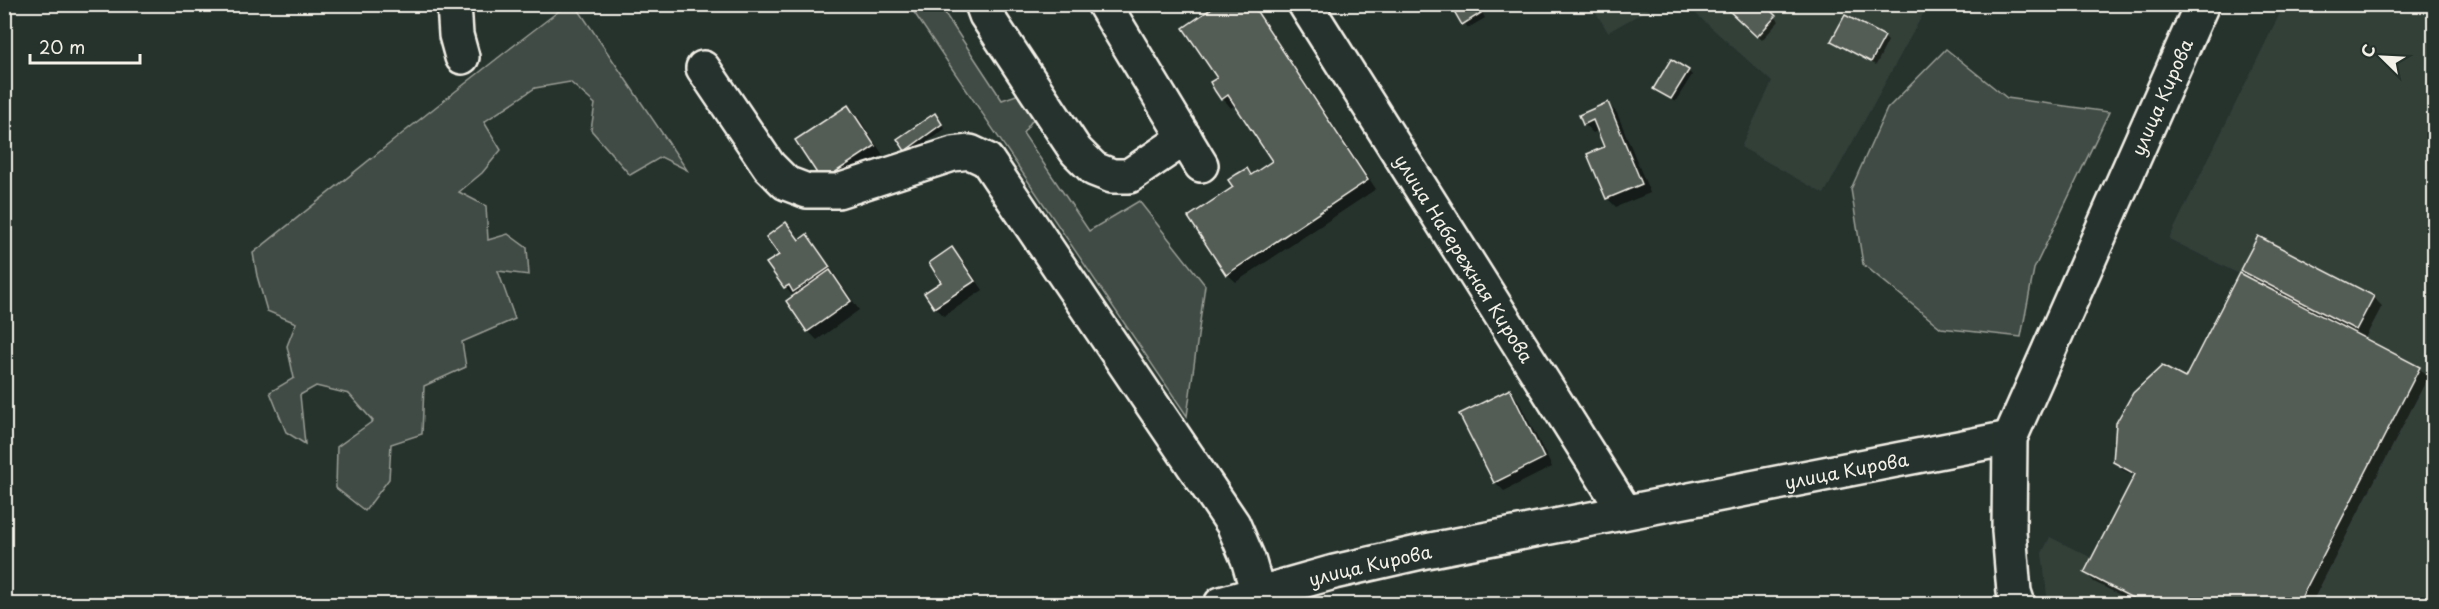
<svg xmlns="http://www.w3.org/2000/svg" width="2439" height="609" font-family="'Playpen Sans',sans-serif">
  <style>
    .built { fill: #333f39 }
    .green { fill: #414b45; stroke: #9a9e96; stroke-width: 1.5 }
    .shadow { fill: #0007 }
    .building { fill: #525c55; stroke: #f4f1e8; stroke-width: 1.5 }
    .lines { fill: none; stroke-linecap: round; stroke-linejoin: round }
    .minor-casing { stroke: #f4f1e8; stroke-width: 38 }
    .minor { stroke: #26332d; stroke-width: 33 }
    .labels { text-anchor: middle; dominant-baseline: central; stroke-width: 4.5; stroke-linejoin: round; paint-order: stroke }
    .street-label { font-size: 18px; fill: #f4f1e8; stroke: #26332d }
  </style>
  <rect width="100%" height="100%" fill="#26332d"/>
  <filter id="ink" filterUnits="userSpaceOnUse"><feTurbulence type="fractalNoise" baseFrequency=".0167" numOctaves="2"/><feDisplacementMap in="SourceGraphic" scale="12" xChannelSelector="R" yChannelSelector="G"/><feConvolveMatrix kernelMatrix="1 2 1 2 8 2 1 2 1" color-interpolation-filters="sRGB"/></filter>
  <g filter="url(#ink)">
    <path class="built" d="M1591,5H1656L1608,32Z
      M1686,5H1928L1824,194L1741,147L1772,82Z
      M2284,5H2434V604H2048L2042,553L2050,537L2092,558L2135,474L2113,462L2116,423L2133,393L2162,366L2185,377L2239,274L2169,239Z"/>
    <path class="green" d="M567,5H584L578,9L687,170L661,157L630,175L591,130L595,104L570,82L535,88L484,122L501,150L482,173L459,192L486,206L488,240L508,234L527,248L529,275L498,271L515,319L462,342L466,367L424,386L422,434L391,444L389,479L365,511L336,488L337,447L373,421L349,394L316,386L300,395L305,444L286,432L270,392L294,378L287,346L296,323L267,311L257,276L253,253C358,170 460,85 567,5Z
      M909,5H945L942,9L1002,100L1019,94L1039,111L1023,133L1089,231L1139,201L1205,285L1187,416Z
      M1946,49L2007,98L2109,112L2034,269L2021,337L1941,328L1863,264L1851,189L1887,109Z"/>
    <path class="shadow" d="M1221,4H1253L1376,189L1236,282L1227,274L1246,170L1252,176L1274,162L1236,104L1231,108L1216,90Z
      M1360,4H1376L1366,10Z
      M1452,4H1477L1485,18L1468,28Z
      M1762,4L1779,21L1762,40L1726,6Z
      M1884,37L1888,41L1876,65L1833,41Z
      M1688,71L1692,75L1675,102L1655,88Z
      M1608,104L1617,113L1650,193L1616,207L1607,198L1606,148L1599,130L1593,133L1584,124Z
      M848,107L857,115L883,155L832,189L797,140Z
      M939,119L945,129L910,154L906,150Z
      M786,224L801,241L806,236L815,245L859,310L817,340L808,331L794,297L785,287L781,255Z
      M952,249L961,258L983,290L944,316L935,307Z
      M2241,270L2373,297L2382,306L2364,340L2419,368L2428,377L2311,604H2138L2094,582L2086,573L2136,477L2123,470L2114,461L2186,380L2253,281Z
      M1510,391L1518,400L1552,467L1504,491L1495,482Z"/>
    <path class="building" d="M1218,4H1252L1368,180L1226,275L1188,217L1233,187L1228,180L1237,174L1247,168L1251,175L1272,161L1228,95L1221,100L1215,91L1210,82L1217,78L1183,28Z
      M1450,4H1476L1481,13L1462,25Z
      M1725,4H1764L1776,16L1757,37L1724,6Z
      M1845,15L1885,36L1871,62L1831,41Z
      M1671,59L1689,70L1671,99L1653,89Z
      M1608,102L1642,184L1606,199L1587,154L1604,147L1593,120L1583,125L1579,115Z
      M848,105L875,146L822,181L795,140Z
      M935,113L942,124L905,151L897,139Z
      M786,222L799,240L807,234L830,267L793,292L789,285L784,288L766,263L779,255L766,237Z
      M2258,236L2374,296L2356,330L2240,270Z
      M952,247L975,281L934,308L924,293L941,282L929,263Z
      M830,270L851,301L807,332L786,301Z
      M2239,273L2420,367L2298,604H2144L2084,573L2135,474L2113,462L2116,423L2133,393L2162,366L2185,378Z
      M1510,389L1544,458L1494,483L1459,414Z"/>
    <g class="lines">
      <g class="minor-casing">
        <g id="minor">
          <path d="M454,4L456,35L462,57"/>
          <path d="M982,4L986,15L1076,151L1094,169L1112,176H1129L1185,138"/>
          <path d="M1104,4L1201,165"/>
          <path id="s1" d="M1305,4L1625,512"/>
          <path d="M703,68L769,166L786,183L807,191H838L953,154L970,152L987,160L1233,524L1248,559L1258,593"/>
          <path id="s2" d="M1221,604L1334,572L1426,551L2010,438"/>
          <path id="s3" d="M2018,604L2014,592L2009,531L2010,438L2202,4"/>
        </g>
      </g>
      <use href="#minor" class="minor"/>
    </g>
  </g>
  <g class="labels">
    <g class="street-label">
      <text stroke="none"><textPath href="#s3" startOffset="540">улица Кирова</textPath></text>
      <text stroke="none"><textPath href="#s1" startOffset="300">улица Набережная Кирова</textPath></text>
      <text stroke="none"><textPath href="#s2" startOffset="640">улица Кирова</textPath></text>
      <text stroke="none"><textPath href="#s2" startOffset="154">улица Кирова</textPath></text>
    </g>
  </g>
  <rect width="2439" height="609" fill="none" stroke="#26332d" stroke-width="24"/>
  <rect x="12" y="12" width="2415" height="585" fill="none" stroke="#f4f1e8" stroke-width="2" filter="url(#ink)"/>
  <g transform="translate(2382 57) rotate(294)" stroke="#26332d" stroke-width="4.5" paint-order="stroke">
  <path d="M0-4.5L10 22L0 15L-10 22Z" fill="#f4f1e8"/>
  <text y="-9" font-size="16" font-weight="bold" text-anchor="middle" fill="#f4f1e8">С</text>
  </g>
  <path d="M30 54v9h110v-9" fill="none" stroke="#f4f1e8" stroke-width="3"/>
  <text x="39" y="54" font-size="18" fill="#f4f1e8" stroke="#26332d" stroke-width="4.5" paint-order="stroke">20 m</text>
</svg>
